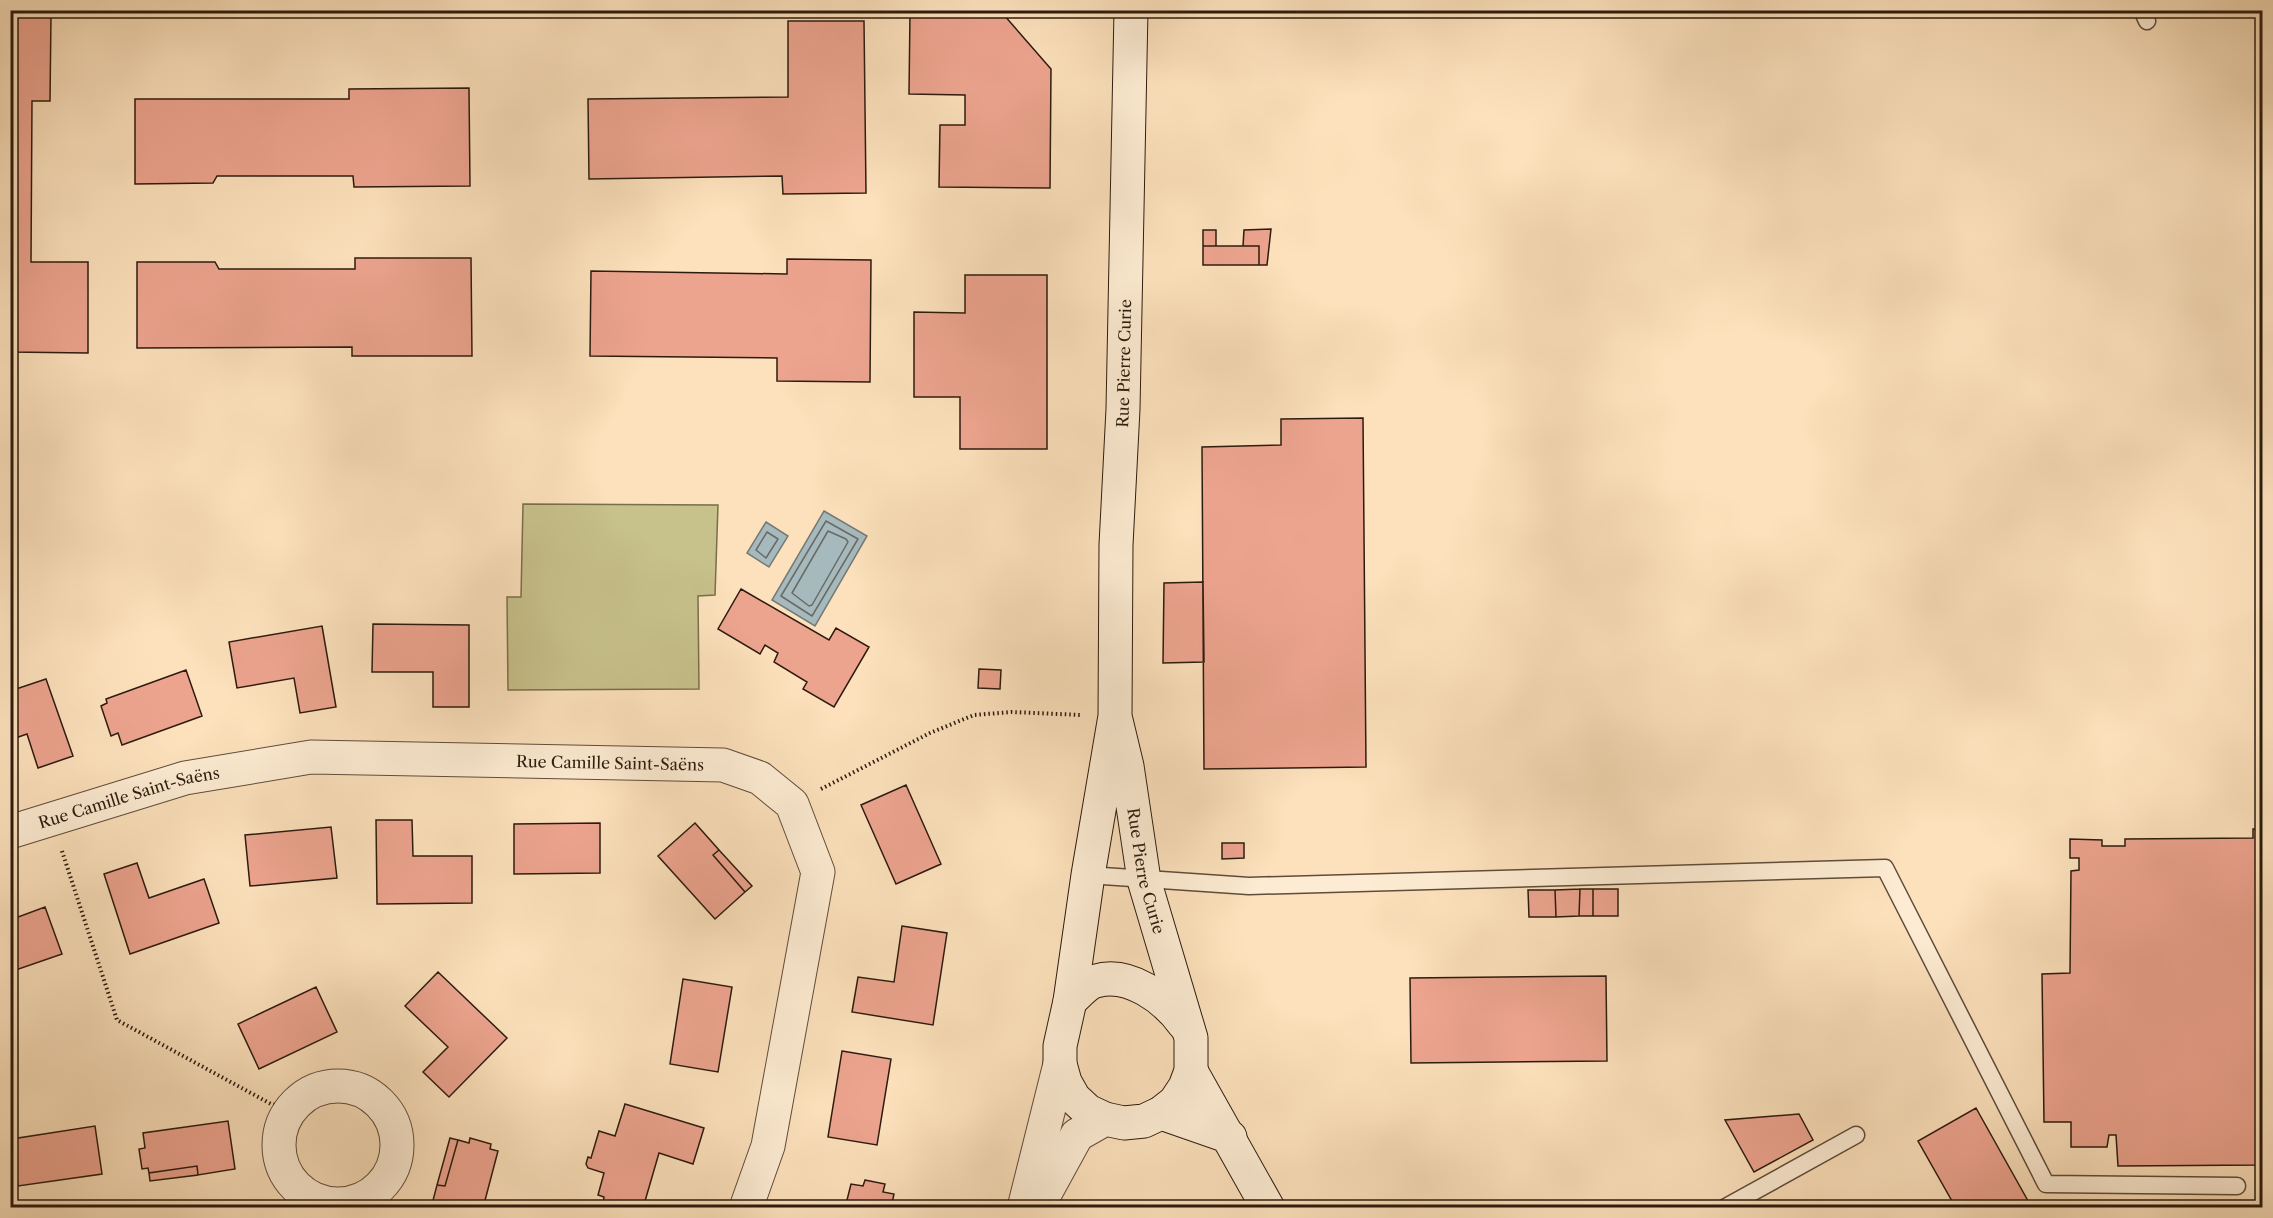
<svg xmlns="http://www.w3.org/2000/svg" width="2273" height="1218" font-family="'Libre Caslon Text',serif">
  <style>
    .green { fill: #c7c18b; stroke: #7a6e4c; stroke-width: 1.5 }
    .water { fill: #a6babd; stroke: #757a77; stroke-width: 1.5 }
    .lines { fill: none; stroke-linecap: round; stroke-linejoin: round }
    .shore { stroke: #696a66; stroke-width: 1.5 }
    .building { fill: #eda48f; stroke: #2c1b0e; stroke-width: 1.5 }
    .lane-casing { stroke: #604c3a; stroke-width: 19 }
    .street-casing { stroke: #604c3a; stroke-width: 35 }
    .secondary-casing { stroke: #2c1b0e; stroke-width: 35 }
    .path { stroke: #2c1b0e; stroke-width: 4; stroke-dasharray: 1.5 3; stroke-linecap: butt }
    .lane { stroke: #fdecd3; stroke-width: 16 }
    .street { stroke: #fdecd3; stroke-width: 33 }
    .secondary { stroke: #fdecd3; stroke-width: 33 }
    .labels { text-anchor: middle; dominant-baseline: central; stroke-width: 6; stroke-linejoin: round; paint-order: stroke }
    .street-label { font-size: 16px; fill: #2c1b0e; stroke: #fdecd3 }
  </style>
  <rect width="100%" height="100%" fill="#fce1bc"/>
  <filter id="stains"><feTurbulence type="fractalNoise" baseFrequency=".00333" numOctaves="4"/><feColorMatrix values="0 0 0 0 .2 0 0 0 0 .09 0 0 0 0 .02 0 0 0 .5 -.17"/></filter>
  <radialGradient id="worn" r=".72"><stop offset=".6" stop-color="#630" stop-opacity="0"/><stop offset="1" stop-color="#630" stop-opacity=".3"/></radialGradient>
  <path class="green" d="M523,504L718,505L715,595L698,596L699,689L508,690L507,597H521Z"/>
  <path class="water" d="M824,511L867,536L815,626L772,600Z
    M766,522L788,536L769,567L747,553Z"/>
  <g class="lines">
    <path class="shore" d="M826,521L858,539L812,616L781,596Z
      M828,531L846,539L848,542L812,605L809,606L792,593Z
      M767,532L778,539L766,558L756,550Z"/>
  </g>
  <path class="building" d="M910,13L1004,15L1051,69L1050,188L939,187L940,125H965V95L909,94Z
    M10,14L51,15L50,101H32L31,262H88V353L10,352Z
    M788,21H864L866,193L783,194L782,176L589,179L588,99L788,97Z
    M469,88L470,186L354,187L353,176H217L213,183L135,184V99H349V89Z
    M1271,229L1267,265H1259V246H1243L1244,230Z
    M1203,230H1216V246H1203Z
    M1203,246H1259V265H1203Z
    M355,258H471L472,356H352V347L137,348V262H215L219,269H355Z
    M787,259L871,260L870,382L777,381V358L590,356L591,271L787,274Z
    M965,275H1047V449H960V397H914V312L965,313Z
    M1363,418L1366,767L1204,769L1202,447L1281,445V419Z
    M1203,582L1204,662L1163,663L1164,583Z
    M741,589L829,640L836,628L869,647L834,707L803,689L807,682L774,662L778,653L765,645L760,654L718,629Z
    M373,624L469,625V707H433V672H372Z
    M322,626L336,707L300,713L294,678L237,688L229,642Z
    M979,669L1001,670L1000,689L978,688Z
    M186,670L202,716L122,745L118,733L111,736L101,706L107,703L106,699Z
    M46,679L73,756L38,768L27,734L10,740V691Z
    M906,785L941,864L896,884L861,805Z
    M376,820H412L413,856H472V903L377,904Z
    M600,823V873L514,874V824Z
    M695,823L719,850L713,855L745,892L715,919L658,856Z
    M331,827L337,878L250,886L245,835Z
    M2253,829H2262V1165L2118,1166L2116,1135H2109L2107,1147H2071V1122H2044L2042,974L2070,973L2071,871L2079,870V858H2070V839L2102,840V846H2125V839L2253,838Z
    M1222,843H1244V858L1222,859Z
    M719,850L752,886L745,892L713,855Z
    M137,863L149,898L204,879L219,923L130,954L104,874Z
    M1580,889H1593V916H1579Z
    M1580,889L1579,916L1556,917L1555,890Z
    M1593,889H1618V916H1593Z
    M1528,890H1555L1556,917H1529Z
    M45,907L62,954L10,972V920Z
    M902,926L947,933L933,1025L852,1012L858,977L894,982Z
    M438,972L507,1038L449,1097L423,1072L448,1047L405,1006Z
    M1606,976L1607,1061L1411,1063L1410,978Z
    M683,979L732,987L718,1072L670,1064Z
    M316,987L337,1032L259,1069L238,1024Z
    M842,1051L891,1059L877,1145L828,1137Z
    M625,1104L704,1128L693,1164L659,1153L643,1208L630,1205L629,1208H619L603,1203L604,1197L598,1195L604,1173L588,1168L586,1164L588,1157L591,1158L599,1131L615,1136Z
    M1976,1108L2032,1208H1956L1918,1141Z
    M1799,1114L1813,1140L1754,1172L1725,1120Z
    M228,1121L235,1169L198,1175L197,1166L149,1173L148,1168L142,1169L139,1149L145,1148L143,1133Z
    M95,1126L102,1174L18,1186L12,1139Z
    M450,1138L458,1140L445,1186L437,1185Z
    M470,1138L491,1144L490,1149L498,1151L483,1208H431L437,1185L445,1186L458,1140L469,1143Z
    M197,1166L198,1175L150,1181L149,1173Z
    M865,1180L885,1184L883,1192L894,1194L891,1208H845L851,1184L863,1186Z"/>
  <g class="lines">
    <g class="lane-casing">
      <path id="lane" d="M2142,10L2147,21
        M1088,875L1249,886L1885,868L2046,1184L2237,1186
        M1724,1208L1856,1135"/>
    </g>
    <g class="street-casing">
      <g id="street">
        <path id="s1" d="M10,832L185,778L311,757L723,765L760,778L792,804L818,872L768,1146L746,1208"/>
        <circle cx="338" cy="1145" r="59"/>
        <path d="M1024,1208L1060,1064"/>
        <path d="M1037,1208L1077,1135L1105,1119"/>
      </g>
    </g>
    <g class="secondary-casing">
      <g id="secondary">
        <path id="s2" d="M1115,716L1127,766L1144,880L1191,1038V1071L1185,1087L1175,1102L1161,1113L1144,1121L1124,1123L1105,1119L1088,1111L1074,1098L1065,1082L1060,1064V1046L1070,1001L1088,875L1115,716L1116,545L1123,409L1131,10"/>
        <path d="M1070,1001C1077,995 1087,983 1096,981C1129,971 1166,999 1184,1024"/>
        <path d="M1191,1071L1268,1208"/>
        <path d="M1161,1113L1230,1137"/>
      </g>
    </g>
    <path class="path" d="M821,789L930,733L974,715L1012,712L1081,715
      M62,851L117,1020L271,1104L291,1108"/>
    <use href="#lane" class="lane"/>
    <use href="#street" class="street"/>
    <use href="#secondary" class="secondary"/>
  </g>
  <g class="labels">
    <g class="street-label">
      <text stroke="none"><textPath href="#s2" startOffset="1256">Rue Pierre Curie</textPath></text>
      <text stroke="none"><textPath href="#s1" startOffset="610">Rue Camille Saint-Saëns</textPath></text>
      <text stroke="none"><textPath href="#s1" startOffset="124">Rue Camille Saint-Saëns</textPath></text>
      <text stroke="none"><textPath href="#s2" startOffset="158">Rue Pierre Curie</textPath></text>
    </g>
  </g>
  <rect width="2273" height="1218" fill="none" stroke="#fce1bc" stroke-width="36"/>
  <rect x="12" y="12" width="2249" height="1194" fill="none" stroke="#2c1b0e" stroke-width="3"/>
  <rect x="18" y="18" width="2237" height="1182" fill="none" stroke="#2c1b0e" stroke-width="1.5"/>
  <rect width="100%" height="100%" filter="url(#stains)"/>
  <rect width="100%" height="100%" fill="url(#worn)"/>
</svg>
